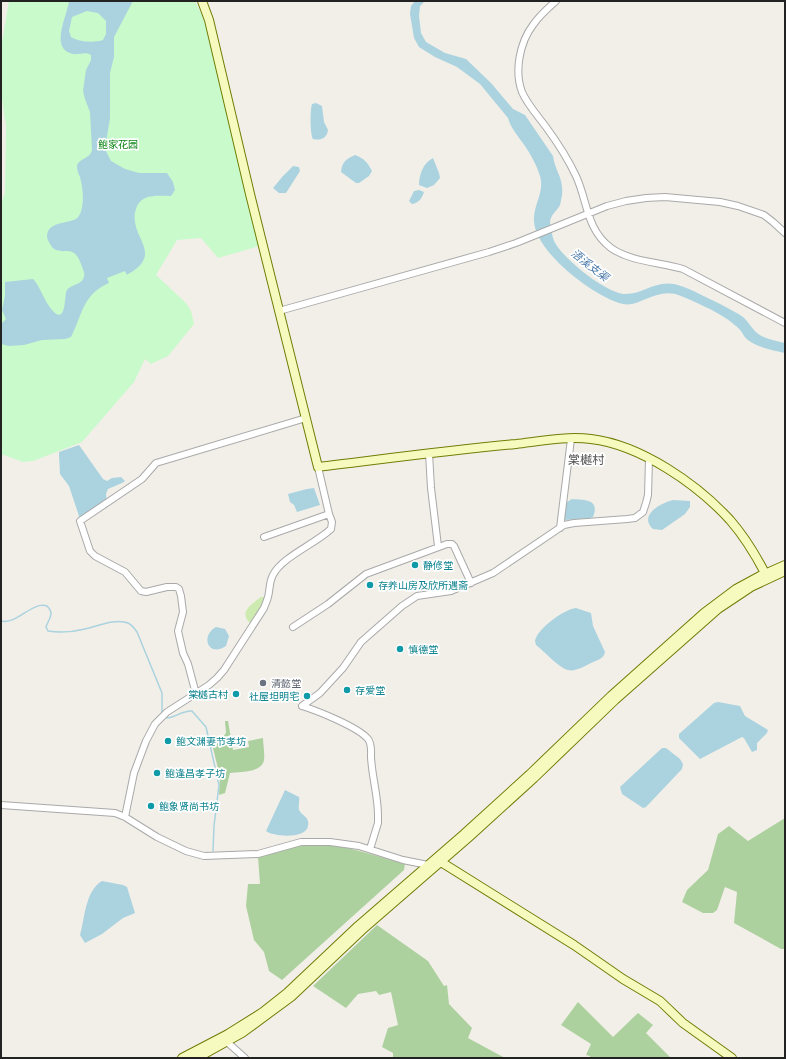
<svg xmlns="http://www.w3.org/2000/svg" width="786" height="1059" font-family="Arial,'Noto Sans SC',sans-serif">
  <style>
    .grass { fill: #cdebb0 }
    .forest { fill: #add19e }
    .park { fill: #c8facc }
    .water { fill: #aad3df; fill-rule: evenodd }
    .lines { fill: none; stroke-linecap: round; stroke-linejoin: round }
    .stream { stroke: #aad3df; stroke-width: 1.5 }
    .street-casing { stroke: #a9a9a9; stroke-width: 8 }
    .secondary-casing { stroke: #707d05; stroke-width: 10 }
    .street { stroke: #fff; stroke-width: 6 }
    .secondary { stroke: #f7fabf; stroke-width: 8 }
    .culture-dot { fill: #0f9aa8; stroke: #fff; stroke-width: 1.5 }
    .worship-dot { fill: #6b7280; stroke: #fff; stroke-width: 1.5 }
    .labels { text-anchor: middle; dominant-baseline: central; stroke-width: 3.5; stroke-linejoin: round; paint-order: stroke }
    .park-label { font-size: 10px; fill: #0c8416; stroke: #fff }
    .culture-label { font-size: 10px; fill: #0d838f; stroke: #fff; text-anchor: start }
    .worship-label { font-size: 10px; fill: #5b616d; stroke: #fff; text-anchor: start }
    .water-label { font-size: 11px; font-style: italic; fill: #4a7aab; stroke: #fff }
    .quarter-label { font-size: 12px; fill: #555; stroke: #fff }
  </style>
  <rect width="100%" height="100%" fill="#f2efe9"/>
  <path class="grass" d="M261,597H266L263,605L250,623C238,612 252,604 261,597Z"/>
  <path class="forest" d="M225,721H228L233,750L249,747L248,741L263,738C263,745 265,753 264,760C262,773 239,772 230,773L225,793L219,795L220,777L213,748L226,733Z
    M785,818V949H781L734,923L737,892L725,887L717,910L713,913H703L682,902L687,890L708,870L718,834L729,826L748,841Z
    M307,844C341,843 373,855 405,864L404,870L282,980L269,971L264,952L254,940L246,906L248,884H260L258,857L293,847Z
    M377,925L428,961L444,986L447,985L449,1004L472,1028L468,1038L505,1058H393V1053L382,1047L388,1028L398,1025L391,992L379,995L376,991L358,994L346,1008L313,986Z
    M578,1002L613,1037L638,1013L653,1025L646,1033L671,1058H590V1056L586,1055L591,1044L561,1025Z"/>
  <path class="park" d="M9,1H195L202,15L207,30L259,246L218,258L201,238L177,240L156,275L186,303L191,311L194,324L168,356L151,364L145,359L134,382L82,442L33,461L23,462L1,454V204L5,193L6,126L1,92V48Z"/>
  <path class="water" d="M69,1H133L114,37V57L110,73V118L106,142V151L111,161L125,169L139,173H167L173,182L175,190L171,196C158,196 141,193 136,209C129,229 150,245 144,259C141,266 134,271 128,274L127,275L125,271L107,278L109,283C82,295 83,314 71,337L65,339L42,340L24,345L9,346L1,344V324L6,319L2,310L5,296V282L33,279C40,286 44,301 52,310C67,327 64,294 67,290C73,283 86,285 84,272C82,267 79,256 74,253C66,248 57,256 50,244C49,242 47,239 47,236C48,219 74,225 79,216C85,205 83,188 80,177C78,173 77,170 77,165C80,158 90,159 92,150L90,112L85,99L83,91L86,70L91,60V55C86,51 79,55 73,54C49,49 67,17 69,1ZM87,11L98,13L106,21V34L103,40C94,43 78,42 71,37L69,31L72,17Z
    M415,1H425L420,6L419,16L421,33L426,42L445,53L466,59L491,83L513,109L525,115L553,156C555,171 564,178 562,196C561,198 561,202 560,205C557,211 550,215 550,223C551,228 552,236 554,241C562,258 607,294 625,294C647,294 657,276 684,287C697,292 709,299 722,305C729,309 736,312 743,317C749,322 751,328 757,333C764,339 776,341 785,343V353C773,350 758,348 748,340C745,338 743,334 741,331C737,326 732,323 727,319C714,310 695,302 681,296C657,286 640,308 623,304C594,297 535,252 534,221C533,205 545,192 540,176C537,166 531,155 525,146C519,137 511,129 508,118L480,84L457,67L435,57L419,47L414,38L410,14L411,6Z
    M316,103L322,106L324,122L328,130C327,138 321,141 313,139C310,135 310,110 312,104Z
    M355,155C364,158 368,163 372,171L369,176L359,183H356L341,172C342,162 346,159 355,155Z
    M433,158L439,173L440,178L434,185L427,188L419,185C419,175 423,163 433,158Z
    M293,166L299,167L300,171L286,193H279L273,188L283,176Z
    M419,190L424,192C422,198 419,203 412,204L409,201L414,191Z
    M79,445L103,479L107,481L112,478L121,477L125,481L122,483L108,489L106,494L107,502L80,519L69,486L60,474L59,455V452Z
    M314,488L320,505L297,512L294,505L290,502L288,494L307,489Z
    M572,499C585,500 600,499 593,517L590,518L565,520L564,519V507L567,502Z
    M673,500L690,501V507L685,514L662,530L653,529C638,515 661,503 673,500Z
    M576,608L591,613L593,626L605,652C604,659 597,660 591,663C585,666 575,672 568,670C559,668 544,651 536,645L535,641C537,629 564,609 576,608Z
    M216,627L225,629L229,636L226,646C208,658 200,636 216,627Z
    M718,702L740,706L745,716L768,730L767,733L757,743V750L752,752L744,738L742,737L700,759L679,738V734L714,703Z
    M662,748H666L680,759L683,764L682,769L646,807L643,808L622,794L620,787Z
    M285,790L299,797C300,801 298,806 299,810C302,816 310,817 308,826C306,839 274,837 266,831Z
    M102,881L123,885L127,887L135,913L123,918L102,934L85,943L80,935C85,918 85,891 102,881Z"/>
  <g class="lines">
    <path class="stream" d="M1,621C17,625 32,601 47,606C55,614 49,618 46,627L48,631C60,633 73,632 85,629C98,626 116,618 128,623C132,625 135,629 137,632L162,693V714
      M163,717C172,721 181,710 192,711L206,727L219,785L214,826L213,851"/>
    <g class="street-casing">
      <path id="street" d="M556,1C548,8 539,16 533,25C520,42 514,71 522,92C527,104 538,116 546,127C557,142 568,159 576,176C588,202 586,229 611,248C631,262 660,262 683,269L785,323
        M279,311L489,252L516,243L607,206L626,201L646,198L665,197L720,202L738,206L764,215L773,222L785,233
        M429,453L431,488L438,546
        M560,528L571,439
        M264,537L329,514L318,467
        M293,627L328,604L366,574L447,544H452L454,546L471,583
        M196,694L188,664L183,653L178,631L183,612L181,596L179,589L176,587H167L146,592L141,591L125,572L95,556L90,551L80,521L142,479L156,463L306,418
        M302,706L320,693L343,668L361,642L402,606L417,596L451,591L493,573L564,525L574,523L627,519L635,518L643,512L646,503L648,495L649,459
        M302,706C318,711 358,727 368,739C372,744 371,751 371,757C372,777 378,796 378,815V823L370,849
        M1,805L115,813L125,817L157,837L186,851L204,856L258,854L301,842H330L359,846L403,860L428,865
        M125,817L134,773L146,741L155,724L167,712L209,685L217,678L224,670L264,608C265,605 267,601 268,597C270,590 269,582 273,575C282,557 315,544 331,529L332,522L329,514
        M227,1042L245,1058"/>
    </g>
    <g class="secondary-casing">
      <path id="secondary" d="M202,1L209,20L250,194L318,467C384,459 450,450 516,444C541,441 567,436 591,439C641,445 697,484 730,520C744,536 755,554 765,573
        M441,862L574,945L623,979L660,1001L683,1023L732,1058
        M182,1058L228,1034L263,1012L287,993L358,926L464,834L530,774L611,696L704,613L736,589L760,576L785,565
        M197,1058L242,1033L291,997L362,930L468,838L534,778L615,700L718,609L751,587L785,571"/>
    </g>
    <use href="#street" class="street"/>
    <use href="#secondary" class="secondary"/>
  </g>
  <g class="culture-dot">
    <circle cx="415" cy="565" r="4"/>
    <circle cx="370" cy="585" r="4"/>
    <circle cx="400" cy="649" r="4"/>
    <circle cx="347" cy="690" r="4"/>
    <circle cx="236" cy="694" r="4"/>
    <circle cx="307" cy="696" r="4"/>
    <circle cx="168" cy="741" r="4"/>
    <circle cx="157" cy="773" r="4"/>
    <circle cx="151" cy="806" r="4"/>
  </g>
  <circle class="worship-dot" cx="263" cy="683" r="4"/>
  <g class="labels">
    <g class="park-label">
      <text x="118" y="144">鲍家花园</text>
    </g>
    <g class="culture-label">
      <text x="423" y="565">静修堂</text>
      <text x="378" y="585">存养山房及欣所遇斋</text>
      <text x="408" y="649">慎德堂</text>
      <text x="355" y="690">存爱堂</text>
      <text x="228" y="694" text-anchor="end">棠樾古村</text>
      <text x="299" y="696" text-anchor="end">社屋坦明宅</text>
      <text x="176" y="741">鲍文渊妻节孝坊</text>
      <text x="165" y="773">鲍逢昌孝子坊</text>
      <text x="159" y="806">鲍象贤尚书坊</text>
    </g>
    <g class="worship-label">
      <text x="271" y="683">清懿堂</text>
    </g>
    <g class="water-label">
      <text transform="translate(590 265) rotate(38)">浯溪支渠</text>
    </g>
    <g class="quarter-label">
      <text x="586" y="460">棠樾村</text>
    </g>
  </g>
  <rect width="786" height="1059" fill="none" stroke="#222222" stroke-width="4"/>
</svg>
